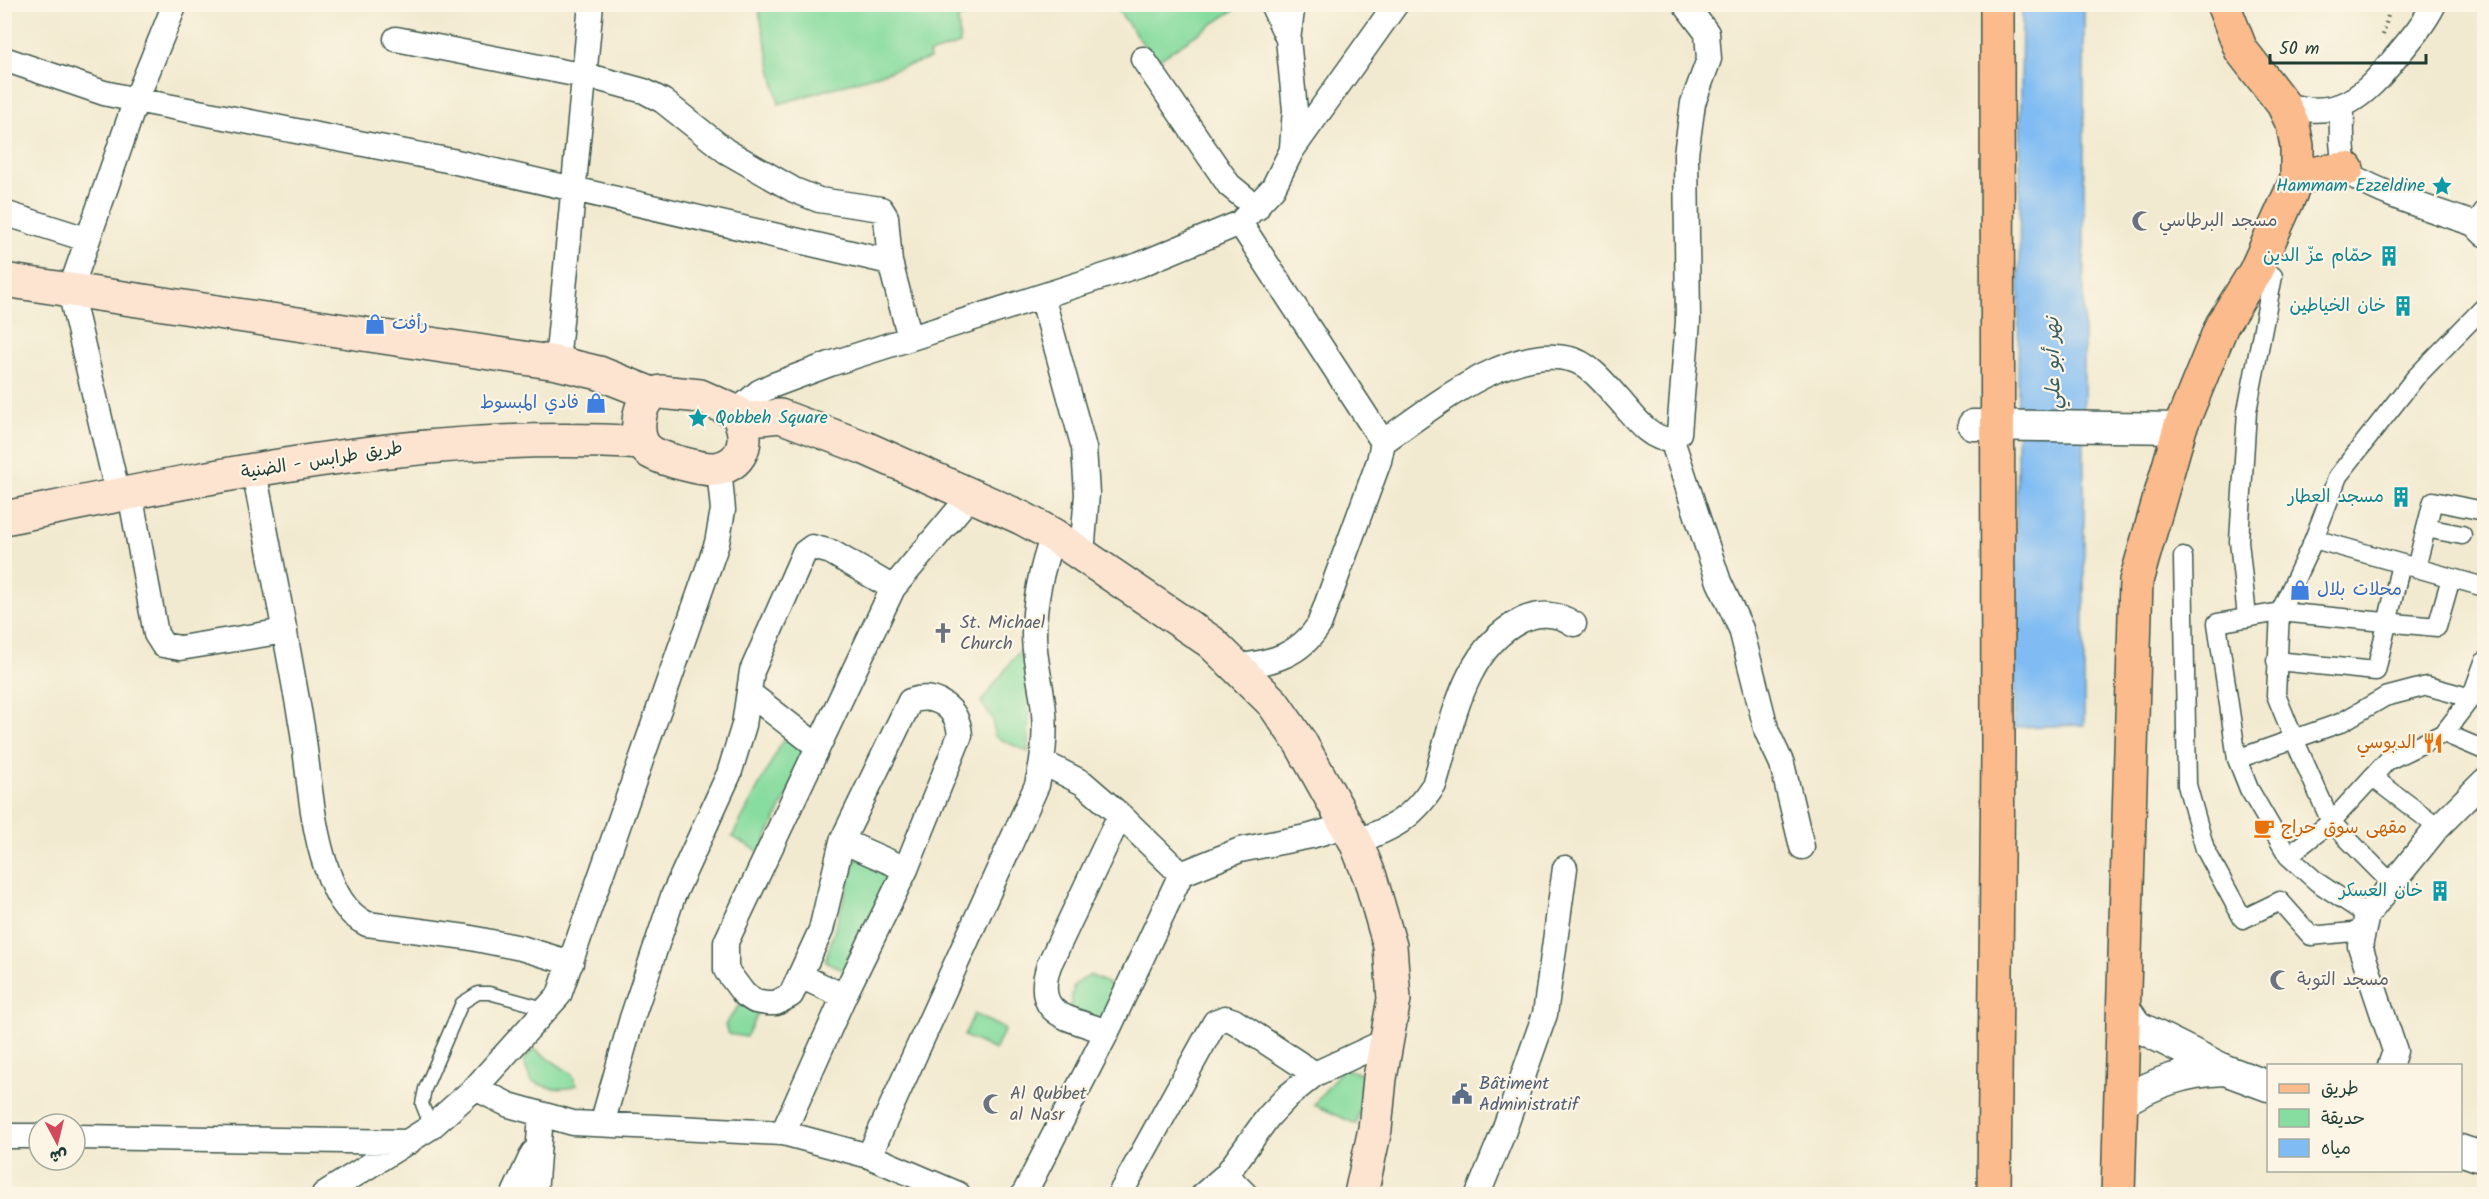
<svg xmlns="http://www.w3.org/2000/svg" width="2489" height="1199" font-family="Kalam,'Playpen Sans Arabic',sans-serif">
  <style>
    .green { fill: #87dc9f; stroke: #538c6a; stroke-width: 1.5 }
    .water { fill: #80bcf3; stroke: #507c94; stroke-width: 1.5 }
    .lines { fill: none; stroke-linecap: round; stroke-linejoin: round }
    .service-casing { stroke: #3f574b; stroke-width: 15 }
    .pedestrian-casing { stroke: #3f574b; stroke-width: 21 }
    .minor-casing { stroke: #3f574b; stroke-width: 27 }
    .tertiary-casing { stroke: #3f574b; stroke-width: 33 }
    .secondary-casing { stroke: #3f574b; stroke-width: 36 }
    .primary-casing { stroke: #3f574b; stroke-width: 36 }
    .path { stroke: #3f574b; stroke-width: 4; stroke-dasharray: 1.5 4.5; stroke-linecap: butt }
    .service { stroke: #fff; stroke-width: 12 }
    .pedestrian { stroke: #fff; stroke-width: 18 }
    .minor { stroke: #fff; stroke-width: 24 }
    .tertiary { stroke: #fff; stroke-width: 30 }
    .secondary { stroke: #fde4d1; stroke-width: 33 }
    .primary { stroke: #fbbb8d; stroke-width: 33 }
    .labels { text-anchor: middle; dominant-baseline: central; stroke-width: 4.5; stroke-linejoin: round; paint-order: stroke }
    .culture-label { font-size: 18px; fill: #0d838f; stroke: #fcf5e5; text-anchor: end }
    .worship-label { font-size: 18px; fill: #5b616d; stroke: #fcf5e5; text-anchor: start }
    .shop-label { font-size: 18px; fill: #366cbe; stroke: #fcf5e5; text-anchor: start }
    .street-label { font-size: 18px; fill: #1f3d34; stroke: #fcf5e5 }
    .food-label { font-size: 18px; fill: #c56008; stroke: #fcf5e5; text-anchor: end }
    .service-label { font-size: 18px; fill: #4e5e75; stroke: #fcf5e5; text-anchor: start }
    .water-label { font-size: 20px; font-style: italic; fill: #375d64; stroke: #fcf5e5 }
  </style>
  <rect width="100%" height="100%" fill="#fcf5e5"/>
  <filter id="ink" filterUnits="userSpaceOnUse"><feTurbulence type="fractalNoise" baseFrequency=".0167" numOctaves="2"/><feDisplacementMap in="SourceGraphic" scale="12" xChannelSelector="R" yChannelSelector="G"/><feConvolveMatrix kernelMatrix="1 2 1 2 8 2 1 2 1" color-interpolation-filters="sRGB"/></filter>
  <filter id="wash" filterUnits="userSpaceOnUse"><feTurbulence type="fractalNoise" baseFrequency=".008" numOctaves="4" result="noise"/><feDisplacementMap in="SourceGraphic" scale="24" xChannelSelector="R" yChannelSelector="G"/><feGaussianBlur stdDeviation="1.35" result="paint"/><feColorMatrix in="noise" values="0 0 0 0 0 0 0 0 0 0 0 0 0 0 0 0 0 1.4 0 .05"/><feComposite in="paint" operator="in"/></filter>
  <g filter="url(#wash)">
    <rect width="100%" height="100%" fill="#f2ead0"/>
    <path class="green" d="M768,5V4L1013,5L958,18L960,44L929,54L930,59L779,104L759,12Z
      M1114,5H1242L1156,61Z
      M1030,637L1028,752L994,736L993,719L981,702Z
      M784,738L809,749L760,852L732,837Z
      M857,856L899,875L851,974L825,961Z
      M1090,975L1124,991L1106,1027L1069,1011L1074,985Z
      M740,1004L758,1013L746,1037L728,1034L725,1025Z
      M974,1014L1005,1029L995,1050L964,1036Z
      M534,1049L572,1074L577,1085C559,1092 548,1088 531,1081L523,1061Z
      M1343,1068L1368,1076L1356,1124L1314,1105Z"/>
    <path class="water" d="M2022,5H2084V725L2014,727Z"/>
  </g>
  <g filter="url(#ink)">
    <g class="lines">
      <g class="service-casing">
        <path id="service" d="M431,1127L422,1104L425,1089L462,1003L478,993H489L548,1009"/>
      </g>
      <g class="pedestrian-casing">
        <path id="pedestrian" d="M2474,224L2484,210
          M2426,528L2462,535
          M2314,539L2484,587
          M2183,557L2187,785L2205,849L2243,919L2280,901L2311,936L2363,931
          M2416,568L2433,501L2484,511
          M2247,617L2239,541L2247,411L2273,276L2255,272
          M2276,661L2376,671L2401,564
          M2444,733L2484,750
          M2237,759L2340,723L2385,697L2427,686L2471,698
          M2372,777L2438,827
          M2288,856L2331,822L2387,761L2444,733L2471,698L2484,662
          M2392,884L2331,822L2294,739L2276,695L2280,612L2314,539L2338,476L2415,378L2484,307
          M2367,915L2317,882L2288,856L2249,789L2237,759L2217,623L2280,612L2437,627L2451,578"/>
      </g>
      <g class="minor-casing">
        <path id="minor" d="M1272,4L1288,39
          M396,39L600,79L644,91L663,101L726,151L794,190L819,200L881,209L886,217L890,262
          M4,59L104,93L136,100L452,161L890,262L910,338
          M1143,59L1229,185L1257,208
          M2283,104C2338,122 2364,97 2396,57C2410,40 2424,24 2434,4
          M2342,106C2342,121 2340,158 2348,170C2359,188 2449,215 2474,224L2484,234
          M1292,147L1295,110L1288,39L1293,4
          M4,213L86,239
          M1042,296L1084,448L1087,494L1082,554
          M557,363L591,4
          M736,412L759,392L771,386L830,364L1139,265L1240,223L1273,188L1292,150L1396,4
          M1672,440L1719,582L1741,629L1767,732L1782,764L1802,847
          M1383,442C1430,409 1509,344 1570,359C1590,363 1609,389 1622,403C1635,418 1650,440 1672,440L1679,433L1688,321L1686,154L1693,103L1709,59L1707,33L1685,4
          M254,472C271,557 287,642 302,727C309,773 311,823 326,867C334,890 344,913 367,924L466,937L521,948L571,963
          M130,493L156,634L163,645L180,648L285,631
          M118,495L70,291L136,100L175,4
          M893,588L971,495
          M1238,666C1272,663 1300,655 1319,625L1379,461L1383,442L1240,223
          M749,693L817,746
          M1042,762L1083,783L1120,815L1181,874L1240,850L1311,836L1347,825
          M842,841L906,869
          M1356,842C1393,828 1412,819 1434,785C1452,727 1462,649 1522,620C1540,612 1558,613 1574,624
          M800,976L844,996
          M1107,1032C1068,1017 1032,1017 1049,965L1120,815
          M2390,1066L2395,1051L2360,946L2367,915L2438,827L2484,781
          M475,1088L509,1105L573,1123L783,1133L869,1156L958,1194
          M602,1124L632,1018L673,896L729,774L744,725L752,671L804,553L812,547L831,552L893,588L726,942V970L744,994L755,1001L767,1003H776L791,995L821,930L842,841L910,701C936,692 958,708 960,735L906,869L844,996L783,1133
          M4,1136H39
          M75,1137L409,1142
          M869,1156L1037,785C1043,761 1046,737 1044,712C1042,686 1034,660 1034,634C1034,599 1042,567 1053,535
          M1226,1175L1245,1194
          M324,1194L431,1127L475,1088L559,995L717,543L723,510L719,468
          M514,1194L533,1153
          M535,1194L541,1115
          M1024,1194L1107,1032L1181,874
          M1120,1194L1215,1022L1225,1018L1234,1021L1315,1074
          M1204,1194L1226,1175L1268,1117L1288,1096L1315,1074L1388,1040
          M1478,1194L1503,1133L1545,1014L1565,868"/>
      </g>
      <g class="tertiary-casing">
        <path id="tertiary" d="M1973,425L2180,428
          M2123,1006L2137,1026L2225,1070L2268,1086
          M2120,1103C2156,1082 2182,1072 2225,1070
          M2460,1150L2484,1158"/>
      </g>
      <g class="secondary-casing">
        <path id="secondary" d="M4,280L557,363L599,373L652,394
          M661,392L700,396L736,412C750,434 747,464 716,469C703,470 660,459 649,451C640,444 638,433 639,422C640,410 643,402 652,394Z
          M741,420L780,416L865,448L1022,518L1053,535L1211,642L1273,703L1300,742L1356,842L1370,877L1390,946L1394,999L1380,1078L1375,1129L1361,1194
          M4,518C214,476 428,429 642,443"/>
      </g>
      <g class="primary-casing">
        <path id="primary" d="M2297,179L2322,172L2347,169
          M1994,1194L1998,751L1997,4
          M2118,1194L2136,581L2180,428L2222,325L2255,272L2297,179V146L2293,125L2283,104L2241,50L2223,4"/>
      </g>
      <path class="path" d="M2383,35L2391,4"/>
      <use href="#service" class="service"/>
      <use href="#pedestrian" class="pedestrian"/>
      <use href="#minor" class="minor"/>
      <use href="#tertiary" class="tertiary"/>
      <use href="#secondary" class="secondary"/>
      <use href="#primary" class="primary"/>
    </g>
  </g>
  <defs>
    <g id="sight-bare" transform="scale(1.62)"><path d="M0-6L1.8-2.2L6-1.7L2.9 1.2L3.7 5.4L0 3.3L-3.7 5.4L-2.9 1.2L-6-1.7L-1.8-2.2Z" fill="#0f9aa8" stroke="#fcf5e5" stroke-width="2.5" paint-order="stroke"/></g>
    <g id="mosque-bare" transform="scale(1.62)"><path d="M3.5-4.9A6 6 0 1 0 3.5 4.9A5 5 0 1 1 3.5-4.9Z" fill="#6b7280" stroke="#fcf5e5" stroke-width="2.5" paint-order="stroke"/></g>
    <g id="building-bare" transform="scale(1.62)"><path d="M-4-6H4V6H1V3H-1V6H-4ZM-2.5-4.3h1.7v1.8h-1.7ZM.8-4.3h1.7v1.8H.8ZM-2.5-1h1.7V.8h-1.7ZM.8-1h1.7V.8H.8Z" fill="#0f9aa8" stroke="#fcf5e5" stroke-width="2.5" paint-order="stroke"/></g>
    <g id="shop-bare" transform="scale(1.62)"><path d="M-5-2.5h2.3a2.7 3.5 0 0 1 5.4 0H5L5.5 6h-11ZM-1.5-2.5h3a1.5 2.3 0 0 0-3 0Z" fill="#3f7fe0" stroke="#fcf5e5" stroke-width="2.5" paint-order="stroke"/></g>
    <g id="church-bare" transform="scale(1.62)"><path d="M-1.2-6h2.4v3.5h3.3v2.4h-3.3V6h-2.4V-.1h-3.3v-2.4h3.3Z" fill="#6b7280" stroke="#fcf5e5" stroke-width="2.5" paint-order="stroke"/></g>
    <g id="restaurant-bare" transform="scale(1.62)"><path d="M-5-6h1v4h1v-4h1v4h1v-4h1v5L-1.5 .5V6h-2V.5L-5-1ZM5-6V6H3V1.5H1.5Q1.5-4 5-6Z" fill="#e8710a" stroke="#fcf5e5" stroke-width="2.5" paint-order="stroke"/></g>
    <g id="cafe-bare" transform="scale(1.62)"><path d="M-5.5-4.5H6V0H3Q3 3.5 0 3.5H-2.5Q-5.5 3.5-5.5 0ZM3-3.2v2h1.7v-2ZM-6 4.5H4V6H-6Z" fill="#e8710a" stroke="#fcf5e5" stroke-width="2.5" paint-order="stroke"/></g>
    <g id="civic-bare" transform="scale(1.62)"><path d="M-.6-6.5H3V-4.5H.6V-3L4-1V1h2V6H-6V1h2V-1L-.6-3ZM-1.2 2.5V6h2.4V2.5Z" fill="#5c6f8a" stroke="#fcf5e5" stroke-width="2.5" paint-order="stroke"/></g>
  </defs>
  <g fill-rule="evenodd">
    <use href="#sight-bare" x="2442" y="186"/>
    <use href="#mosque-bare" x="2142" y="221"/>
    <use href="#building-bare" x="2389" y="256"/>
    <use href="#building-bare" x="2403" y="306"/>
    <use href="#shop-bare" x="375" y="324"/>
    <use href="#shop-bare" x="596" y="403"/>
    <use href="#sight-bare" x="698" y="418"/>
    <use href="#building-bare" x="2401" y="497"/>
    <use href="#shop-bare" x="2300" y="590"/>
    <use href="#church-bare" x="943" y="633"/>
    <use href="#restaurant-bare" x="2433" y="743"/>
    <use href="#cafe-bare" x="2264" y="828"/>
    <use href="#building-bare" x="2440" y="891"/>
    <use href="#mosque-bare" x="2280" y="980"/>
    <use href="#civic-bare" x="1462" y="1094"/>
    <use href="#mosque-bare" x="993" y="1104"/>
  </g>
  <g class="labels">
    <g class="culture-label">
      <text x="2425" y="186">Hammam Ezzeldine</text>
      <text x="2372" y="256">حمّام عزّ الدين</text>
      <text x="2386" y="306">خان الخياطين</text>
      <text x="715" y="418" text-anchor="start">Qobbeh Square</text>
      <text x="2384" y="497">مسجد العطار</text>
      <text x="2423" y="891">خان العسكر</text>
    </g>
    <g class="worship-label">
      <text x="2159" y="221">مسجد البرطاسي</text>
      <text x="960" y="623">St. Michael<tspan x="960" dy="21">Church</tspan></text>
      <text x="2297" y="980">مسجد التوبة</text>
      <text x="1010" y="1094">Al Qubbet<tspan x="1010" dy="21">al Nasr</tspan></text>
    </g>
    <g class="shop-label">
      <text x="392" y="324">رأفت</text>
      <text x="579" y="403" text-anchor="end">فادي المبسوط</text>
      <text x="2317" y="590">محلات بلال</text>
    </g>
    <g class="street-label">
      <text transform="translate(322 461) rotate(-9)">طريق طرابس - الضنية</text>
    </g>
    <g class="food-label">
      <text x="2416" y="743">الدبوسي</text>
      <text x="2281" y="828" text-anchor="start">مقهى سوق حراج</text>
    </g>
    <g class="service-label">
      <text x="1479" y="1084">Bâtiment<tspan x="1479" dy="21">Administratif</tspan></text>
    </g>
    <g class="water-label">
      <text transform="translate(2054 363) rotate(-91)">نهر أبو علي</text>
    </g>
  </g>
  <rect width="2489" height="1199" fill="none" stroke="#fcf5e5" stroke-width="24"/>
  <rect x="2267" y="1064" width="195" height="108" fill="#fcf5e5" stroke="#a4ab9e" stroke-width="1.5"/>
  <rect x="2279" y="1084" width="30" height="9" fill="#fbbb8d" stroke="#a4ab9e" stroke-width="1.5"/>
  <text x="2321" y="1094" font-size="18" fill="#1f3d34">طريق</text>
  <rect x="2279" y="1109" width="30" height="18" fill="#87dc9f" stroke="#a4ab9e" stroke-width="1.5"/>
  <text x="2321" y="1124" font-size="18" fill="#1f3d34">حديقة</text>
  <rect x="2279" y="1139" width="30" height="18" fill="#80bcf3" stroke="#a4ab9e" stroke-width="1.5"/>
  <text x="2321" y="1154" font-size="18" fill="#1f3d34">مياه</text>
  <g transform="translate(57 1142) rotate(173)"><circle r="28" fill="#fcf5e5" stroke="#a4ab9e" stroke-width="1.5"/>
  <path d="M0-4.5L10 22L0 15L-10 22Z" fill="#d1495b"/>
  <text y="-9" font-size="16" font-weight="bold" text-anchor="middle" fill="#1f3d34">ش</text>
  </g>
  <path d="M2270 54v9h156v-9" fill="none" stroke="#1f3d34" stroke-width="3"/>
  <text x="2279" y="54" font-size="18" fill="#1f3d34" stroke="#fcf5e5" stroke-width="4.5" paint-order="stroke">50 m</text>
</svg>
